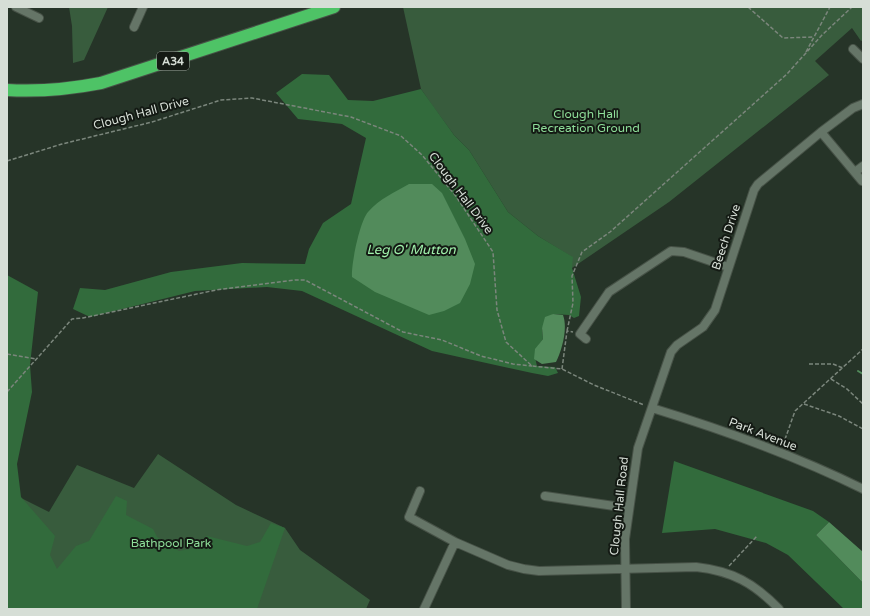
<svg xmlns="http://www.w3.org/2000/svg" width="870" height="616" font-family="'Varela Round',sans-serif">
  <style>
    .green { fill: #385c3d }
    .forest { fill: #326b3c }
    .water { fill: #528b5b }
    .lines { fill: none; stroke-linecap: round; stroke-linejoin: round }
    .stream { stroke: #528b5b; stroke-width: 2 }
    .street-casing { stroke: #475247; stroke-width: 10 }
    .highway-casing { stroke: #475247; stroke-width: 14 }
    .path { stroke: #7b867c; stroke-width: 1.5; stroke-dasharray: 4 2; stroke-linecap: butt }
    .street { stroke: #657567; stroke-width: 8 }
    .highway { stroke: #4ec366; stroke-width: 12 }
    .labels { text-anchor: middle; dominant-baseline: central; stroke-width: 4; stroke-linejoin: round; paint-order: stroke }
    .shield { fill: #141a14; stroke: #9ca39c; stroke-width: 1 }
    .shield-label { font-size: 11px; font-weight: bold; fill: #d6ded6 }
    .street-label { font-size: 12px; fill: #d6ded6; stroke: #141a14 }
    .park-label { font-size: 12px; fill: #8ede99; stroke: #141a14 }
    .water-label { font-size: 13px; font-style: italic; fill: #a1f2ac; stroke: #141a14 }
  </style>
  <rect width="100%" height="100%" fill="#263428"/>
  <path class="green" d="M69,7H108L84,60L73,63L72,26Z
    M403,7H863V40L861,41L852,28L815,61L829,75L669,202L572,268V257L538,236L508,212L469,150L454,135L432,105L421,89Z
    M158,454L236,505L285,528L300,550L370,600L366,609H7V491L49,512L77,465L134,488Z"/>
  <path class="forest" d="M302,74L329,75L348,100L373,101L421,89L454,135L469,150L508,212L538,236L573,257L572,268L581,297L579,316L574,318L569,315L553,314L542,328L543,339C535,349 534,354 537,366L555,367L558,373L548,376L532,373L432,351L302,291L267,287L195,291L90,317L73,309L80,288L105,290L171,272L242,263L305,264L309,249L323,223L351,204L366,138L342,124L298,119L276,93Z
    M7,275L38,292L30,365L32,392L17,464L21,497L55,536L50,555L57,569L76,546L89,541L116,496L127,501L126,515L153,529L157,537L179,551L195,548L207,536L247,546L260,542L271,523L285,528L257,609H7Z
    M674,461L813,511L829,522L816,535L863,583V609H844L788,555L766,543L715,529L662,533Z"/>
  <path class="water" d="M409,184H432L442,193L465,239L475,264L470,284L460,303L444,311L429,315L375,292L352,277C351,264 360,221 368,212C379,199 395,192 409,184Z
    M553,314L563,315C568,328 562,350 556,362L542,364L534,359L535,349L543,339L542,328L545,317Z
    M829,522L863,552V583L816,535Z"/>
  <g class="lines">
    <path class="stream" d="M858,371L863,374"/>
    <g class="street-casing">
      <path id="street" d="M16,7L39,18
        M134,27L143,7
        M853,49L863,59
        M821,132L862,181
        M855,172L863,166
        M586,339L580,334L609,292L671,251L684,252L728,267
        M652,408C724,430 796,456 863,489
        M420,491L409,517L455,542L508,565L524,569L539,571L696,567C732,571 754,583 779,609
        M545,496L628,508
        M424,609L455,542
        M626,609L625,539L638,448L671,352L677,345L703,327L715,310L754,190L758,184L821,132L853,108L863,104"/>
    </g>
    <g class="highway-casing">
      <path id="highway" d="M7,90C39,92 70,89 101,83L334,7"/>
    </g>
    <path class="path" d="M748,7L783,38L813,37
      M806,52L830,7
      M7,161L62,144L152,122L221,100L252,98L351,117L401,136L422,155L455,195L493,252L497,310L506,342L532,366L562,369L594,385L644,405
      M567,331L573,303L572,276L582,252L610,232L787,74L822,35L852,7
      M7,354L36,359
      M809,364H833L843,368
      M562,369L567,331L573,332
      M831,379L847,389L863,404
      M7,392L72,319L83,318L216,290L295,280H305L403,332L442,340L481,356L513,364L532,366
      M804,404L839,416L863,429
      M783,445L795,411L863,349
      M729,566L757,536"/>
    <use href="#street" class="street"/>
    <use href="#highway" class="highway"/>
  </g>
  <g class="labels">
    <rect class="shield" x="157" y="52" width="32" height="18" rx="3"/>
    <g class="shield-label">
      <text x="173" y="61">A34</text>
    </g>
    <g class="street-label">
      <text transform="translate(141 113) rotate(-15)">Clough Hall Drive</text>
      <text transform="translate(461 193) rotate(53)">Clough Hall Drive</text>
      <text transform="translate(726 237) rotate(-72)">Beech Drive</text>
      <text transform="translate(763 434) rotate(21)">Park Avenue</text>
      <text transform="translate(619 506) rotate(-84)">Clough Hall Road</text>
    </g>
    <g class="park-label">
      <text x="586" y="114">Clough Hall<tspan x="586" dy="14">Recreation Ground</tspan></text>
      <text x="171" y="543">Bathpool Park</text>
    </g>
    <g class="water-label">
      <text x="411" y="250">Leg O' Mutton</text>
    </g>
  </g>
  <rect width="870" height="616" fill="none" stroke="#d6ded6" stroke-width="16"/>
</svg>
